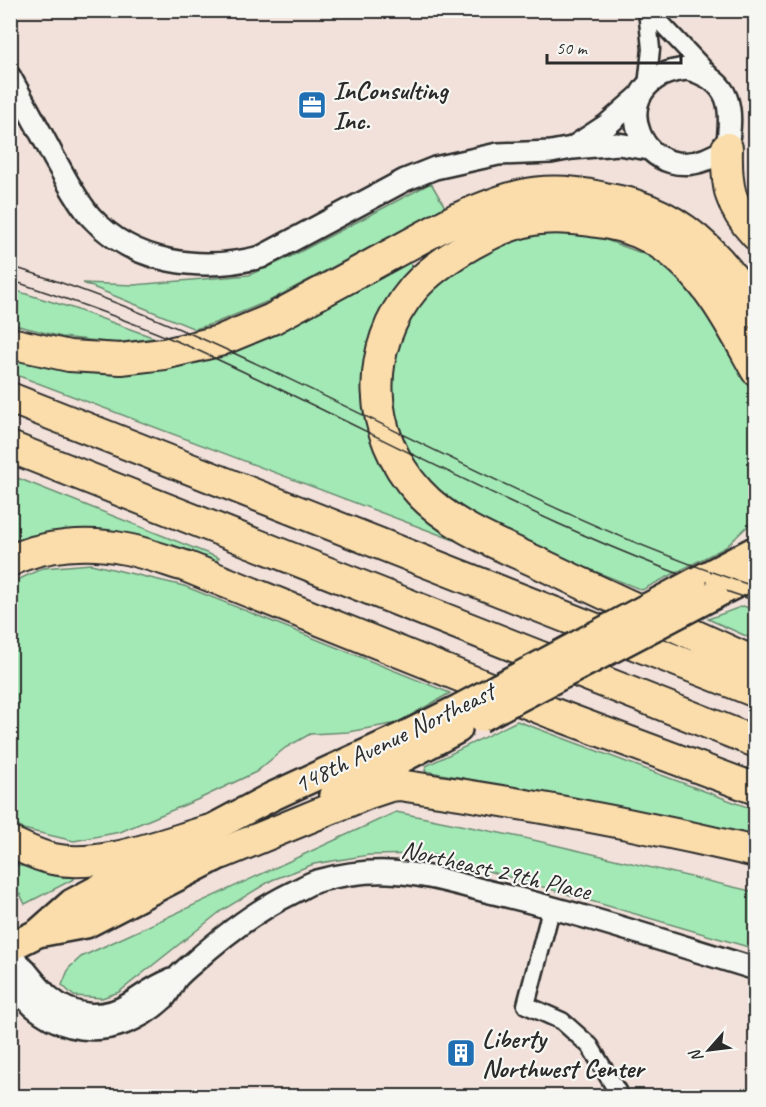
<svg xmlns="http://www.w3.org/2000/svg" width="766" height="1107" font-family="Caveat,sans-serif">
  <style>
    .green { fill: #a3e9b5; stroke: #678a70; stroke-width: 1.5 }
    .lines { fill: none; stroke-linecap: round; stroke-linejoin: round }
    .minor-casing { stroke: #2b2b2b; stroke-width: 21 }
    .tertiary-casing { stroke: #2b2b2b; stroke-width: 26 }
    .primary-casing { stroke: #2b2b2b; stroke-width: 32 }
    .motorway-casing { stroke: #2b2b2b; stroke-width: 34 }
    .minor { stroke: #f6f6f2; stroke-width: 16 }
    .tertiary { stroke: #f6f6f2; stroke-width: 21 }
    .primary { stroke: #faddab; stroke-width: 27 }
    .motorway { stroke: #faddab; stroke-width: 30 }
    .tram { stroke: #2b2b2b; stroke-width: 1.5 }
    .primary-bridge-casing { stroke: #2b2b2b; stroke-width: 32; stroke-linecap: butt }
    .primary-bridge { stroke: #faddab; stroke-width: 27 }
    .labels { text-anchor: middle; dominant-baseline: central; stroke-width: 4.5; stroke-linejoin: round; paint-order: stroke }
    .poi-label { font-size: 26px; font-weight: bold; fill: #2b2b2b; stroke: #f6f6f2; text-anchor: start }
    .street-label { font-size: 26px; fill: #2b2b2b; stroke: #f6f6f2 }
  </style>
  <rect width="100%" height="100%" fill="#f2e1da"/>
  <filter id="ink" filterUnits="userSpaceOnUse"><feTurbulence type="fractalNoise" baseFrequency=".0167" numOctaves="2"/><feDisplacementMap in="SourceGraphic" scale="12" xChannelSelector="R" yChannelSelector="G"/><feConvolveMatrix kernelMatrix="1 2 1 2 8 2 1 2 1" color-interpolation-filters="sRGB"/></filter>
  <g filter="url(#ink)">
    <path class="green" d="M431,183L445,207L271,300L215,323L195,329L83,283L134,285L249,275L288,258Z
      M533,233L595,236L655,258L692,290L742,371L755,400V519L726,547L642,590L516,540L446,499L417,470L397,435L387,381L401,330L424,293L491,244Z
      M410,262L414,269L382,308L370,339L362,375L364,410L372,444L404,493L459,542L11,373L10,357L86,372L198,363L309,317Z
      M10,289L72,308L155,338L115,343L62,337L11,324Z
      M10,475L219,558L215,562L117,531L84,529L53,532L11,542Z
      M91,564L184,586L450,693L397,723L348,732L310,734L285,748L256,772L199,799L120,832L74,841L23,829L10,822L11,583L43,568Z
      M743,606L755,610V640L708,619Z
      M517,721L755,810V839L681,819L425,771L426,766Z
      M396,812L529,839L755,892V949L430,854L369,855L314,864L272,880L221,911L119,992L102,998L74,996L62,985L69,968L81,957Z
      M11,862L16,865L72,875L74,879L25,904L20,894L11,898Z"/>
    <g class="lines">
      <g class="minor-casing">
        <path id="minor" d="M649,10L713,78
          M647,86L651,49L647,10
          M552,906L526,1005L562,1021L590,1046L620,1096"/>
      </g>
      <g class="tertiary-casing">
        <path id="tertiary" d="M688,69C732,81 733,108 727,148C640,208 594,75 688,69Z
          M10,77C25,104 40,131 54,158C65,177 76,200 91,217C134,264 201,272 261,257L405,180L435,168L498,154L551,152L572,148L607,125L640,96
          M573,148L618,144L649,149
          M10,956C26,967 34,984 49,997C72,1017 103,1021 131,1003C144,995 155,986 171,980
          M10,978C46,1038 114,1045 164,998C169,993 172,985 176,979C181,973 187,968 193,963C223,936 255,911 292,893C300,889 308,884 317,881C340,875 364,871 388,872C423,873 457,884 490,892C580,913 667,942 756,969"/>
      </g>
      <g class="primary-casing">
        <path id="primary" d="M693,583L756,550
          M714,595L756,574
          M333,795L458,729
          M38,933L86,924L243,843
          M10,947L38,933L72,903L271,797L408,734L462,707"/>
      </g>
      <g class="motorway-casing">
        <path id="motorway" d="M727,148C726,186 729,206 756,235
          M10,343L69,356L121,359L164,354L219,341L272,319L458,218C477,210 497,201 518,196C545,189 573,191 600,197C611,200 624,201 635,205C690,222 728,264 756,313
          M756,370C729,321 702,266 650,238C632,228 611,223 591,221C569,218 546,216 524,222C505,226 488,235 472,244C451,256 430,270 414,288C363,348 366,434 419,492C451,527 501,545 543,565C614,599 685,631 756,663
          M10,398L756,692
          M10,447L756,742
          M10,561C43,544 90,541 126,549C146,553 165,560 185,566L552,713L756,789
          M10,842C25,849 38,856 53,859C101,869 164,843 211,830
          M223,853L369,793L390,786L399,785C519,802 637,824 756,852"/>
      </g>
      <use href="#minor" class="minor"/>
      <use href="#tertiary" class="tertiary"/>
      <use href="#primary" class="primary"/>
      <use href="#motorway" class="motorway"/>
      <path class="tram" d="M10,266C270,345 497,504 756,587
        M10,280C74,301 137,323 197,350C383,435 560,538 756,601"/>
      <g class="primary-bridge-casing">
        <path id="primary-bridge" d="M462,707L693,583
          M480,718L714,595"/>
      </g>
      <use href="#primary-bridge" class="primary-bridge"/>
    </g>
  </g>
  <defs>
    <g id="office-square" transform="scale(1.5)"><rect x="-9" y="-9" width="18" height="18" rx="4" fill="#1f6fb2" stroke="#f6f6f2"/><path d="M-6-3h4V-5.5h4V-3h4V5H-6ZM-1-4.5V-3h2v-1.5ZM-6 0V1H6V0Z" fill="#fff"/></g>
    <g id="building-square" transform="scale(1.5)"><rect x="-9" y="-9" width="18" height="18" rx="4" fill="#1f6fb2" stroke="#f6f6f2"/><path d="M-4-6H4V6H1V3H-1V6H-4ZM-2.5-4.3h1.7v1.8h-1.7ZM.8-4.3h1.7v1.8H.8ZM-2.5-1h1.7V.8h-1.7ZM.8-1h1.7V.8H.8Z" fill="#fff"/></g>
  </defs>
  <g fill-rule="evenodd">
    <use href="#office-square" x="312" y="105"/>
    <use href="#building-square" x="461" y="1053"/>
  </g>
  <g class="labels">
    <g class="poi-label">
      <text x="333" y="90">InConsulting<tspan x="333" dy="30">Inc.</tspan></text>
      <text x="482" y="1038">Liberty<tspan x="482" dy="30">Northwest Center</tspan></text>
    </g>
    <g class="street-label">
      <text transform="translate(394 738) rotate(-26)">148th Avenue Northeast</text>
      <text transform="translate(496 870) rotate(13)">Northeast 29th Place</text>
    </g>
  </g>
  <rect width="766" height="1107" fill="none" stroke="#f6f6f2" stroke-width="36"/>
  <rect x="18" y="18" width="730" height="1071" fill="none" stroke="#2b2b2b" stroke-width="2" filter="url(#ink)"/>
  <g transform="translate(709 1050) rotate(242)" stroke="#f6f6f2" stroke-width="4.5" paint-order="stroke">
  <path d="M0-4.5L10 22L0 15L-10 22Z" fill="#2b2b2b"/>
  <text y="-9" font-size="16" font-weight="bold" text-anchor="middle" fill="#2b2b2b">N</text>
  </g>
  <path d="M547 54v9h134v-9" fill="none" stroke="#2b2b2b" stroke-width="3"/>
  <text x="556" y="54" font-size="18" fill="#2b2b2b" stroke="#f6f6f2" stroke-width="4.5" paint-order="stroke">50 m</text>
</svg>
